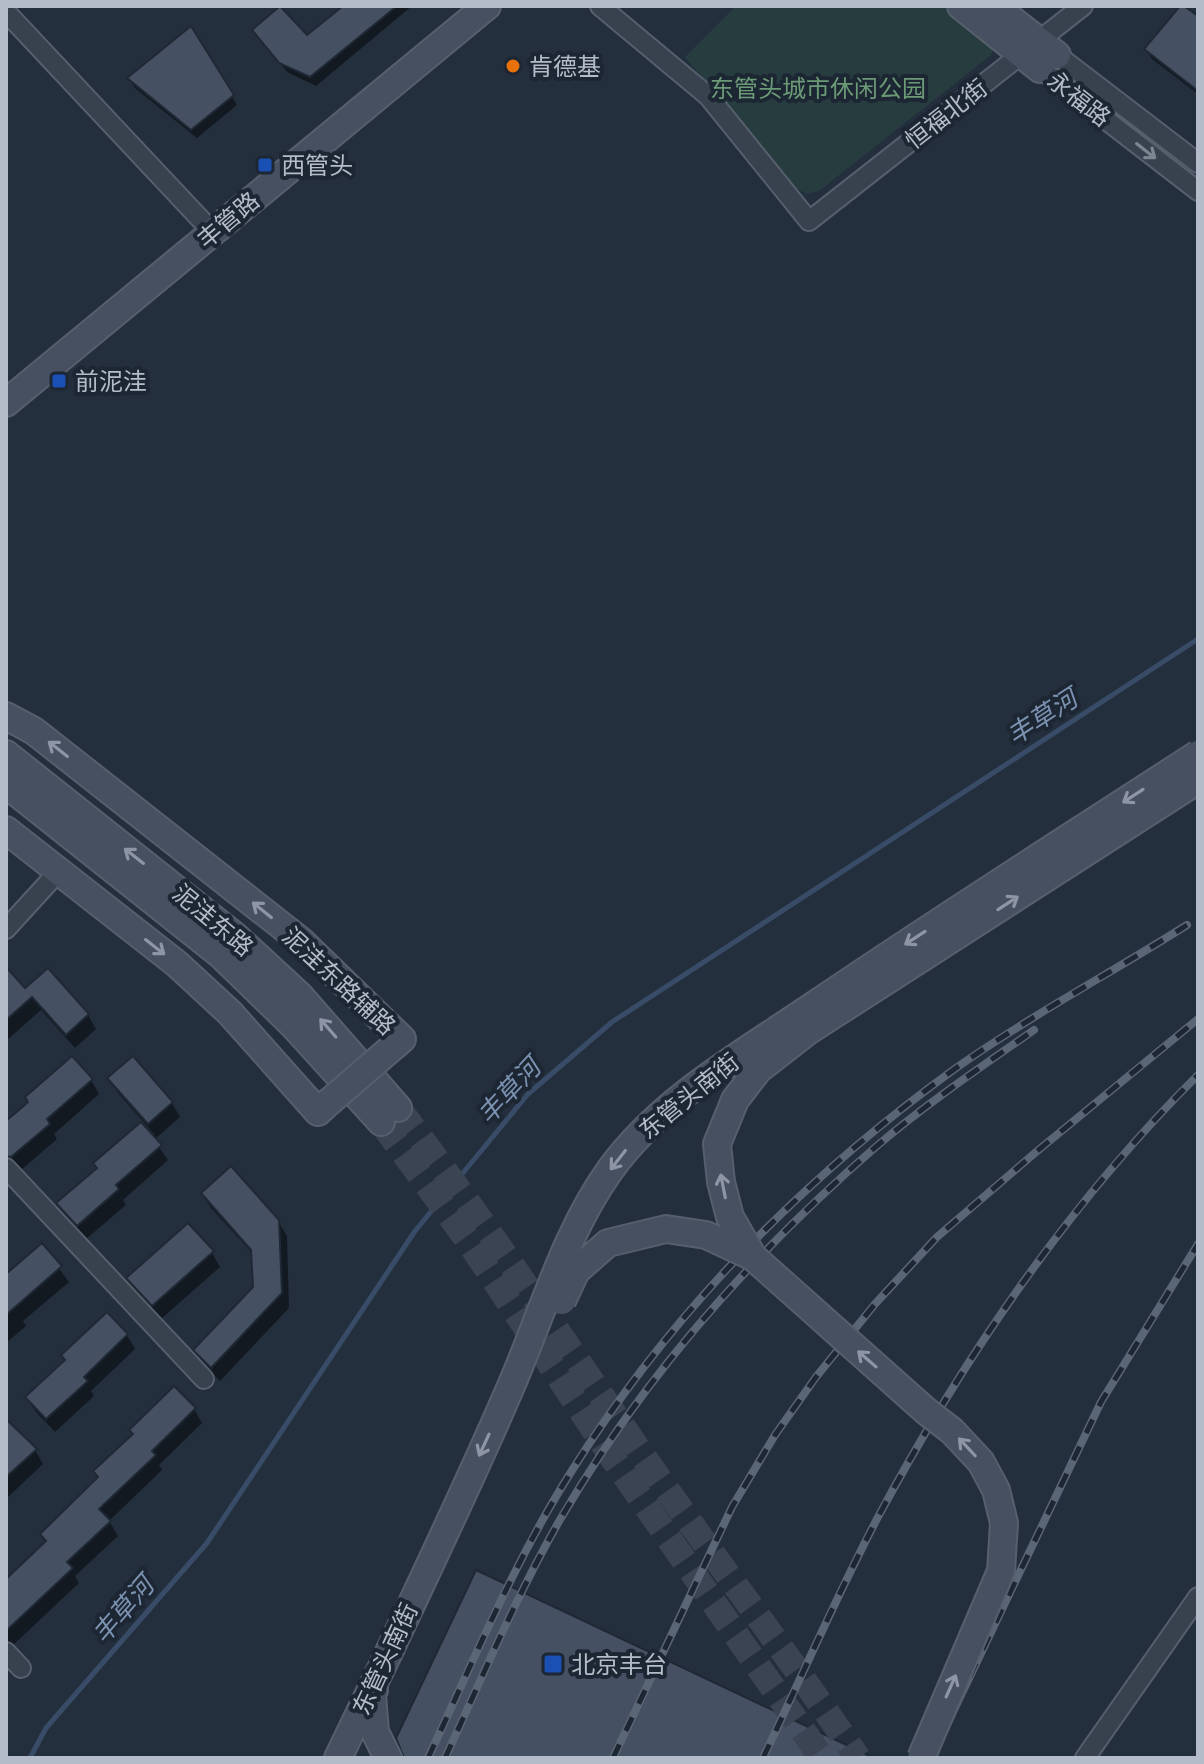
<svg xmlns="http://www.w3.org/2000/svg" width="1204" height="1764" font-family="Helvetica,'Noto Sans SC',sans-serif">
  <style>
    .green { fill: #263c3f }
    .shadow { fill: #0007 }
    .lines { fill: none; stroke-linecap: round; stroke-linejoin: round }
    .stream { stroke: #394c67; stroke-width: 5 }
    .building { fill: #455162; stroke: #1f2835; stroke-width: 2 }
    .secondary-tunnel { stroke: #3a4453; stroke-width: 26; stroke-dasharray: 26 13; stroke-linecap: butt }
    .street-casing { stroke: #565f6c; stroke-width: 22 }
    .secondary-casing { stroke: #565f6c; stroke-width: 30 }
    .street { stroke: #38414e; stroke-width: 18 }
    .secondary { stroke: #465061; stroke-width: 26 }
    .rail-casing { stroke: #5a6575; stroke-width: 8 }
    .rail { stroke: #1d2633; stroke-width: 5; stroke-dasharray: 15; stroke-linecap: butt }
    .secondary-bridge-casing { stroke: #565f6c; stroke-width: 30; stroke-linecap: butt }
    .secondary-bridge { stroke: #465061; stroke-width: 26 }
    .oneway { stroke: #7c8592 }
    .oneway2 { stroke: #8e96a5 }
    .food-dot { fill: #e8710a; stroke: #1d2633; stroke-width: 3 }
    .transit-dot { fill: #1a4fb4; stroke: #1d2633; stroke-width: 3 }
    .labels { text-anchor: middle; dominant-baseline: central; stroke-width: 8; stroke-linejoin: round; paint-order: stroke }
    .poi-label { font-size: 24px; fill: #b4bcc9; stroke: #1d2633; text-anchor: start }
    .park-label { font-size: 24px; fill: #6b9a76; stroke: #1d2633 }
    .street-label { font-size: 24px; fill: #b4bcc9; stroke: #1d2633 }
    .water-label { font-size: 26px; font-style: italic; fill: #7c92b1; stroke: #1d2633 }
  </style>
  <rect width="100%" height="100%" fill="#242f3e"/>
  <path class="green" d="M736,6H943L991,37L994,48L991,55L819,191L807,194L797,189L685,57Z"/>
  <path class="shadow" d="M346,6H412L316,86L287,72L254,30L306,38Z
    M1198,18V94L1152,59L1147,50Z
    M190,29L237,105L197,138L135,88L130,79Z
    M47,971L88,1015L96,1029L75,1048L41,1010L6,1041V981L25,991Z
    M110,1079L172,1103L180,1117L154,1140L168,1160L123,1200L126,1205L86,1239L66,1218L58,1204L154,1134L118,1093Z
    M91,1080L99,1094L54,1134L57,1139L20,1171L6,1161V1124Z
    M203,1194L278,1221L287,1236L289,1308L220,1381L203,1364L195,1350L255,1287L254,1255L211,1208Z
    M42,1246L69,1282L23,1321L26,1326L6,1343V1276Z
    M212,1253L220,1267L161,1319L136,1292L128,1278Z
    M107,1315L127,1335L135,1349L91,1391L94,1396L55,1432L36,1412L27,1398L67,1361Z
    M194,1409L202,1423L159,1465L162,1470L109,1521L118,1536L75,1576L79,1583L10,1648L6,1643V1582L47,1543L134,1435Z
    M6,1425L35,1450L43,1464L6,1499Z"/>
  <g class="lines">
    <path class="stream" d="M30,1758L46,1728L207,1543L415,1231L528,1094L612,1022L1198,639"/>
  </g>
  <path class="building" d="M280,6L307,35L343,6H397L310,77L279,63L252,30Z
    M1180,6H1184L1198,16V91L1144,49Z
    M191,26L234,95L191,130L127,78Z
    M6,967L25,988L48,968L89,1014L66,1035L32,997L6,1020Z
    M72,1056L93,1079L47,1119L50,1124L11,1157L6,1156V1121L28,1102L25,1097Z
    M133,1056L173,1102L148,1124L107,1078Z
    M141,1122L162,1145L116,1185L119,1189L77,1226L56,1203L97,1168L93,1163Z
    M231,1166L279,1220L282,1293L211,1368L193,1350L253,1287L251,1250L201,1193Z
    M188,1223L214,1251L152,1306L126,1278Z
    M42,1243L62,1266L6,1315V1274Z
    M107,1312L128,1334L84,1377L88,1381L46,1419L25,1397L65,1360L61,1355Z
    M174,1386L196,1408L152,1451L156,1455L99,1509L111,1521L67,1562L73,1568L6,1631V1579L46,1541L40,1534L98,1477L93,1471L133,1434L129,1430Z
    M6,1419L37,1449L6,1477Z
    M476,1570L874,1758H404L396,1738Z"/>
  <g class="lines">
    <path class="secondary-tunnel" d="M398,1108C489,1227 571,1353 657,1476C723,1570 793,1662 858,1758
      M381,1122L469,1242L614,1460L822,1758"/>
    <g class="street-casing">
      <path id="street" d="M600,6L708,96L809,221L1083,6
        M6,12L205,224
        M1057,55L1198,163
        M1040,69L1198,191
        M6,929L59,871
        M6,1168L204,1379
        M6,1652L21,1668
        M1085,1758L1198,1597"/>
    </g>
    <g class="secondary-casing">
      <path id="secondary" d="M961,6L1040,69
        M994,6L1057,55
        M6,403L487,6
        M6,716L34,731L301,941L402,1039L395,1045
        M6,754L235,936L299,995L398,1108
        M6,784L221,955L293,1025L381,1122
        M6,830L177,964L230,1013L318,1112L329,1102
        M374,1690L372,1695L375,1732L388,1758
        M338,1758L390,1650"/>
    </g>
    <use href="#street" class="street"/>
    <use href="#secondary" class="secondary"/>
    <g class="rail-casing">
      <path id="rail" d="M428,1758C473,1662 514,1562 571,1472C671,1312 804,1178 956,1068C1030,1016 1111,973 1187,925
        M445,1758C482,1678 517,1594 561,1518C644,1376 754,1252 878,1145C926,1104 981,1067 1034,1030
        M613,1758L732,1507L775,1435L816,1377L875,1304L937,1237L1036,1152L1198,1019
        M763,1758C801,1678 837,1595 878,1517C964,1357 1069,1203 1198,1075
        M931,1758L1101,1402L1198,1244"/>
    </g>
    <use href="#rail" class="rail"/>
    <g class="secondary-bridge-casing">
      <path id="secondary-bridge" d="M329,1102L395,1045
        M753,1257L730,1217L721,1182L717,1144L735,1100L758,1070L808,1031L1198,780
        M562,1301L576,1271L608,1243L666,1229L706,1235L753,1257L926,1411L952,1431L981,1462L996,1490L1004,1523L1001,1571L921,1758
        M390,1650C430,1564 471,1479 508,1393C541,1319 563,1236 610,1170C663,1097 746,1052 819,1002C944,917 1072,836 1198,754"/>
    </g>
    <use href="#secondary-bridge" class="secondary-bridge"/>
  </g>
  <defs><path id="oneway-shaft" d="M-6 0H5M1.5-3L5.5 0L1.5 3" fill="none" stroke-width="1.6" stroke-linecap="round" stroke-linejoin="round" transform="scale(2)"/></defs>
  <use class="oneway" href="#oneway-shaft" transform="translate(1146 151) rotate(38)"/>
  <g class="oneway2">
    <use href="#oneway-shaft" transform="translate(58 749) rotate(-142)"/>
    <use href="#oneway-shaft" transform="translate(1133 796) rotate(147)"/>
    <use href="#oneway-shaft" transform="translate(134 856) rotate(-142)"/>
    <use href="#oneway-shaft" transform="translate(1008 903) rotate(-33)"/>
    <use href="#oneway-shaft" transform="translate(262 910) rotate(-141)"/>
    <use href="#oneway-shaft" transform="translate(915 938) rotate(147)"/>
    <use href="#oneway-shaft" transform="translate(155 947) rotate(38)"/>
    <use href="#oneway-shaft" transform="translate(328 1028) rotate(-131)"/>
    <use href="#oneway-shaft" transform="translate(618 1160) rotate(128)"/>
    <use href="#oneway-shaft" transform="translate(723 1186) rotate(-101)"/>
    <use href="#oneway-shaft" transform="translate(867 1359) rotate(-139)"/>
    <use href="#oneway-shaft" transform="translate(484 1445) rotate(115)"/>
    <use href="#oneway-shaft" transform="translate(967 1447) rotate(-133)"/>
    <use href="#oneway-shaft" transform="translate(951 1686) rotate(-66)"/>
  </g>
  <circle class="food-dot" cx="513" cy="66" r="8"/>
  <g class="transit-dot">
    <rect x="257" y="157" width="16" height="16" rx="4"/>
    <rect x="51" y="373" width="16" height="16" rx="4"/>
    <rect x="543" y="1654" width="20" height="20" rx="4"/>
  </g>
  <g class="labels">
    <g class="poi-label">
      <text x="529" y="66">肯德基</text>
      <text x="281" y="165">西管头</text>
      <text x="75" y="381">前泥洼</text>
      <text x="571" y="1664">北京丰台</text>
    </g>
    <g class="park-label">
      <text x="818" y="88">东管头城市休闲公园</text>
    </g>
    <g class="street-label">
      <text transform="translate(1079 99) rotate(38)">永福路</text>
      <text transform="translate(946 114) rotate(-38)">恒福北街</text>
      <text transform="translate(228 220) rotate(-40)">丰管路</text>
      <text transform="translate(213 920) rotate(40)">泥洼东路</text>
      <text transform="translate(339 981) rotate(43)">泥洼东路辅路</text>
      <text transform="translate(689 1096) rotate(-39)">东管头南街</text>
      <text transform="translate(385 1659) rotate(-65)">东管头南街</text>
    </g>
    <g class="water-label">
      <text transform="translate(1042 717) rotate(-33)">丰草河</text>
      <text transform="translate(509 1091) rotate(-47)">丰草河</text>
      <text transform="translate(123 1610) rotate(-49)">丰草河</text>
    </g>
  </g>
  <rect width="1204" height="1764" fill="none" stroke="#b4bcc9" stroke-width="16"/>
</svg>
